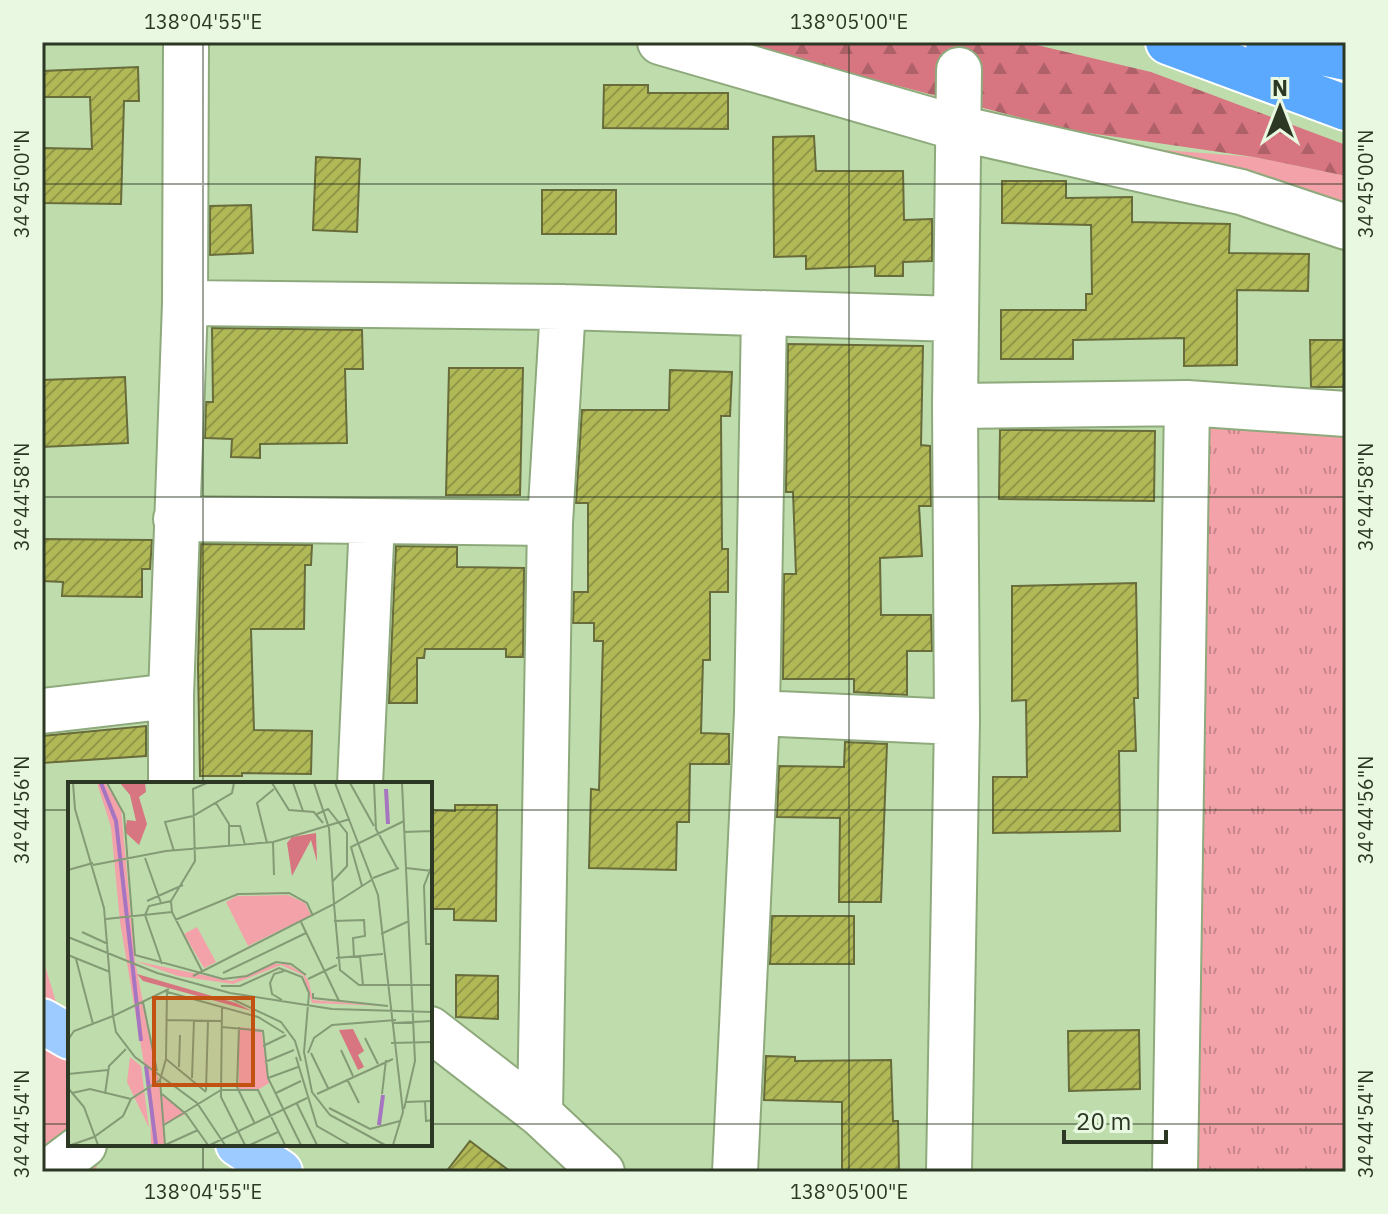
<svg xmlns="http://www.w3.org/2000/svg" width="1388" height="1214" font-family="'IBM Plex Sans',sans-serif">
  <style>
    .grass { fill: #f4a2aa }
    .forest { fill: url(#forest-firs) }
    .park { fill: url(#park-tufts) }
    .building { fill: url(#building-hatch); stroke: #686c3a; stroke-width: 2 }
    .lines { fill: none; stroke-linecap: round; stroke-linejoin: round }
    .minor-casing { stroke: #8eaa7c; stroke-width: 48 }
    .major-casing { stroke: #fff; stroke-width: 48 }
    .highway-casing { stroke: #fff; stroke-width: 48 }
    .minor { stroke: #fff; stroke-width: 44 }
    .major { stroke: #9dcbff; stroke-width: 44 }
    .highway { stroke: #5ba8ff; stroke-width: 44 }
    .ticks { fill: none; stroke: #2c3724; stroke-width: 2; stroke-opacity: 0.45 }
    .inset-river { fill: none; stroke: #a675c1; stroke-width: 4 }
    .inset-road { fill: none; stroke: #849b76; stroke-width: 2 }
    .view { fill: #c25211; fill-opacity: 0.15; stroke: #c25211; stroke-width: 4 }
    .inset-edge { fill: none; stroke: #2c3724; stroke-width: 4 }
    .neatline { fill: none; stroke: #2c3724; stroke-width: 3 }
    .ticks-label { font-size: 20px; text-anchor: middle; fill: #2c3724 }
  </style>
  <defs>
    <pattern id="forest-firs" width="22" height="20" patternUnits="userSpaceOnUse" patternTransform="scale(2)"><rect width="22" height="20" fill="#d77581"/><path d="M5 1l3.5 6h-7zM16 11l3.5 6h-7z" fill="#af6169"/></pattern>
    <pattern id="park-tufts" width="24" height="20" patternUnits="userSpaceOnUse" patternTransform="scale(2)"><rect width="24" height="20" fill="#f4a2aa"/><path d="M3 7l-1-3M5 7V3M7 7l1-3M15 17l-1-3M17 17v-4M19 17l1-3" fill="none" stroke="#c6858a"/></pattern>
    <pattern id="building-hatch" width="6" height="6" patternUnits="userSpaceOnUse" patternTransform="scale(2)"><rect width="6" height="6" fill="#b1b957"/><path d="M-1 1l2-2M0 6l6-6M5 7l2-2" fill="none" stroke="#909748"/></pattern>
  </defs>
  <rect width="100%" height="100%" fill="#bfddac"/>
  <path class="grass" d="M1074,143L1254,157L1346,176V228Z
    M42,956L70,1048V1144H94L97,1172H42Z"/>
  <path class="forest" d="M729,42H1024L1151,72L1346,145V176L1254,157L1068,130Z"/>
  <path class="park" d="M1187,403L1346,414V1172H1183Z"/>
  <path class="building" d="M138,67L139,101H124L121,204L42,203V148L92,149L90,97H42V71Z
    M604,85H648V93H728V129L603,128Z
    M814,136L816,171H903L904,220L932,219V261L903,262V276H875V266L806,269V256L774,257L773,137Z
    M316,157L360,159L357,232L313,230Z
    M1002,181H1066V198L1132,197V222L1230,224L1229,253L1309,254L1308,291L1237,290V365L1184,366V338L1073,340V359H1001V310H1086V294H1092L1091,225L1002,223Z
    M542,190H616V234H542Z
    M251,205L253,253L210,255V206Z
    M212,328L362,330L363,369H345L347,443L260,444V458L231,457L232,439L205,438L206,402H213Z
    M1310,340H1346V387H1311Z
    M788,344L923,346L921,445L930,446L931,506H919L922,556L880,558L881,615H931L932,651H907V695L854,692V679H783L784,574H796L793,492H786Z
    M449,368H523L520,495H446Z
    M670,370L732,372L730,416H721L722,549H728V592H710V660H703L701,733L729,734V764H690L689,822H677L676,870L589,868L591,789L599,790L603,641H594V623H573L574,592H588V503H576L582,410H669Z
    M125,377L128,443L42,447V380Z
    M1000,430L1155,431L1154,501L999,499Z
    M42,539L152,540L150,569H142V597L62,596L63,582L42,581Z
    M201,544L312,545L311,565H305L304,629H251L254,730L312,731L311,774L242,773V776H200L198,667Z
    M396,546L457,547V567L524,568L523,657H506V649H425L424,658H417V703H389Z
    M1136,583L1138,698H1134L1136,751H1119L1120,831L993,833V777H1027L1026,700L1012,701V586Z
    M146,726V756L42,763V736Z
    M845,742L887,744L881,902H839L840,818L777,817L779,766L844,767Z
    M455,805H497L496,921L454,920V909H430V810L455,811Z
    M772,916H854V964H770Z
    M456,975L498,976V1019L456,1017Z
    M1139,1030L1140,1089L1069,1091L1068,1031Z
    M766,1056L795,1057V1061L891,1060L893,1121H898L899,1171H842V1102L764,1100Z
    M470,1141L511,1172H446Z"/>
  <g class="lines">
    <g class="minor-casing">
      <path id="minor" d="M660,42L958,128L1241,192L1346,227
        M185,303L563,307L956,319
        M955,406L1187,403L1346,414
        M176,519L550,523
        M42,711L171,696
        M757,713L957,722
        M171,784V696L185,303L186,42
        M360,784L372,521
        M430,1029L540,1114L602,1172
        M540,1114L550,523L563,307
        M48,1172L84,1145
        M735,1172L757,713L764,313
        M949,1172L957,722L955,406L959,70
        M1175,1172L1187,403"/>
    </g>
    <g class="major-casing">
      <path id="major" d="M42,1021L70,1037
        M238,1144L280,1172"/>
    </g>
    <g class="highway-casing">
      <path id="highway" d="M1168,42L1346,108
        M1268,42L1346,58"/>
    </g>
    <use href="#minor" class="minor"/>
    <use href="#major" class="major"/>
    <use href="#highway" class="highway"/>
  </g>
  <path class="ticks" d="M203,42V784M849,42V1172M42,184H1346M42,497H1346M42,810H70M430,810H1346M42,1124H70M430,1124H1346M203,1144V1172"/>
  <g transform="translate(68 782)">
    <rect width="364" height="364" fill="#bfddac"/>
    <path d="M29,1H37L53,26L67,179L164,199L204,182H219L236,192L241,200L245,218L317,224L244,221L235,193L213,183L165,202L110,194L67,179L93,312L118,332L96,342V363H83L82,317L52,140L43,45ZM220,113L237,121L243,133L180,164L158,120L169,114ZM129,145L148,180L136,186L116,152ZM62,275L73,284L81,346L59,300Z" fill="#f4a2aa"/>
    <path d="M52,1H77L78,10L71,15L79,42L71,63L57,50L59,38L68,39L62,13ZM248,51L249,80L243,58L224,94L219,61L224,55ZM69,192L168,221L184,229L75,199ZM285,247L296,269L290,273L296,285L290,288L271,248Z" fill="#d77581"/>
    <path d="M171,245L193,247L201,301L190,308H171Z" fill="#f4a2aa"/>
    <path class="inset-river" d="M33,1L48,39L73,259M318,7L320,42M78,284L88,363M311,343L315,313"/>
    <path class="inset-road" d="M39,1L56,32L67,173L155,197L179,194L208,180L223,182L238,193M204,1L221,28L246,30L255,41M225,1L235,29M267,1L310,113L335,330L325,363M282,1L306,44M306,1L308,47L329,86M334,1L347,279L336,327M148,21L161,42V64M363,31L364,56M249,32L260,27L279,51V84L264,100M161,44H172L177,63M336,50L364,49M205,60L206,93M199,61L189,21L206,7M106,69L97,40L125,34L164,11L166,1M77,76L93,121M25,83L98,69L205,60L282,37M364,83L356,104L358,162H364M338,86L364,89M0,88L25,81M305,96L331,86M305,97L266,122L272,188L291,203H364M294,104L283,65L336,39M79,119L115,103M38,137L104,130M107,138L170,112L221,111L239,121L245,134M266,139L296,138L297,154L285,156L286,175M233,140L271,219M14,150L40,162M313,152L341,139M0,155L89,191L162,211L264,227L364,230M0,173L42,190M292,174L295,203M268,176L315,172M8,177L25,242M94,182L77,133L81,124L103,119M134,189L104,130L103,119L127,79L125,7L139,1M155,191L238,151M125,194L266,122L261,46L246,1M240,197L269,183M153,204H172L211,186L234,195L241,211L236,270L244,310L262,333L317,363M101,207L45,234L48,250L67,275L129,321L157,363M96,209L190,235L216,251M245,211V216L320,224M164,217L213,240L227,259L233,279M214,218L204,212L202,201L206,192L216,189M75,220L89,289M154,225L153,315L177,363M99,238L154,239M325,241L364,239M154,245L195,249L200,296L233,363M171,245L169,305L187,342M297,256L310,282M0,258L6,249L45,234L36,126L7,27L5,1M323,261L364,260M195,264L218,253M273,268L285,294M240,271L246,256L264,243L328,238M243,271L260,306M228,275L249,344L282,363M98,277L138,310M197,280L226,268M111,285L112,253M0,292L40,288M124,296L126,238M200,296L230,285M279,297L291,321M0,306L16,325L30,363M138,309L140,238M4,311L22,307L63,317M208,311L233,299M37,312L41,284L58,267M94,312L118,332L140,363M249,312L325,277M314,312L318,278M357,319L358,339L364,338M338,320L364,319M229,322L249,363M261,326L302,347L332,339M96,343L153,308H190L217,363M3,363L26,355L55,334L63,317L92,298M97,363L92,298L98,277L99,209M97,363L130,348M142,363L239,316M182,363L210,350"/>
    <path class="view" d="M86,216H185V303H86Z"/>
    <rect width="364" height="364" class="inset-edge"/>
  </g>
  <rect width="1388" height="1214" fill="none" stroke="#e9f8e0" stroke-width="88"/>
  <g transform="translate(1280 108)" stroke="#e9f8e0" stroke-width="6" paint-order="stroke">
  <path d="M0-6L14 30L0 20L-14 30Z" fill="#2c3724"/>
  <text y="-12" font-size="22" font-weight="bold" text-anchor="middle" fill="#2c3724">N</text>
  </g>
  <path d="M1064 1130v12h102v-12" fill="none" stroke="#2c3724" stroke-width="4"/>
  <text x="1076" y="1130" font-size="24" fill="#2c3724" stroke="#e9f8e0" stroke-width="6" paint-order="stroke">20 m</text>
  <rect x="44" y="44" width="1300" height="1126" class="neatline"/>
  <g class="ticks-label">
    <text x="203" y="29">138°04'55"E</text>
    <text x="849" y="29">138°05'00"E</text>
    <text transform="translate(22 184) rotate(-90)" y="7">34°45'00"N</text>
    <text transform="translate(1366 184) rotate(-90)" y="7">34°45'00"N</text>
    <text transform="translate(22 497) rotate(-90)" y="7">34°44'58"N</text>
    <text transform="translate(1366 497) rotate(-90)" y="7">34°44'58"N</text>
    <text transform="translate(22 810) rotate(-90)" y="7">34°44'56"N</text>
    <text transform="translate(1366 810) rotate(-90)" y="7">34°44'56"N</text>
    <text transform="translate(22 1124) rotate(-90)" y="7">34°44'54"N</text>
    <text transform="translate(1366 1124) rotate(-90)" y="7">34°44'54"N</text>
    <text x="203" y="1199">138°04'55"E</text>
    <text x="849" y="1199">138°05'00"E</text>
  </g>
</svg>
